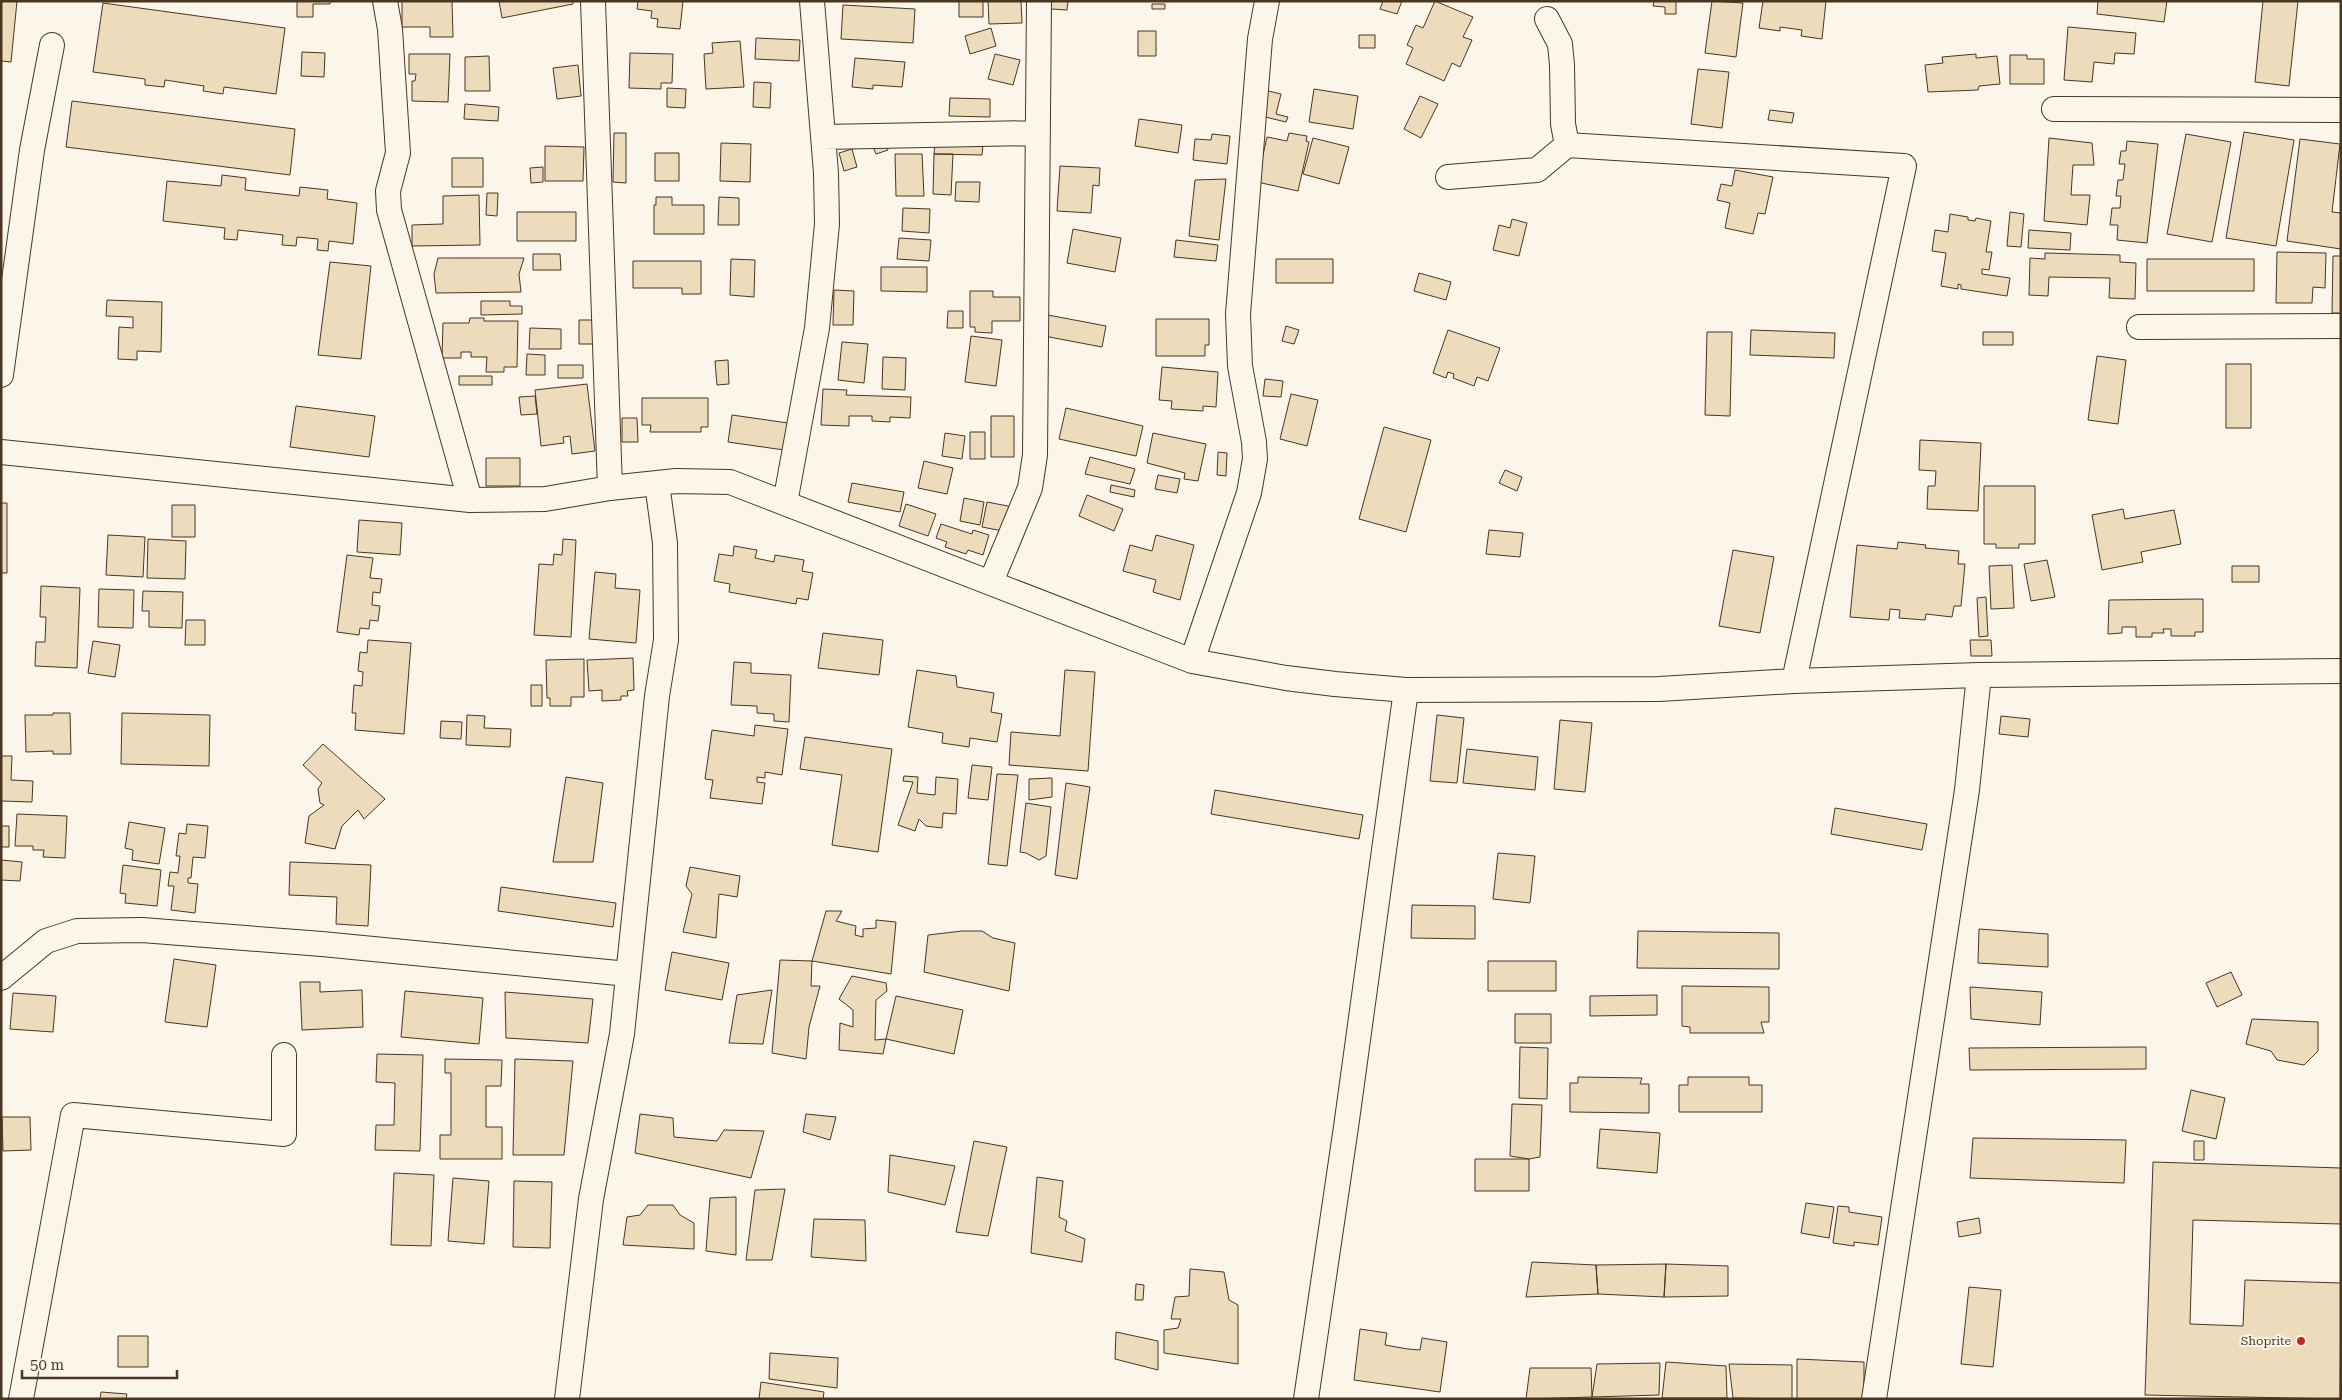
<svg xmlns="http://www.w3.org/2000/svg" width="2342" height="1400" font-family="'Roboto Serif',serif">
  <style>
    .building { fill: #ecdcbc; stroke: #4a3520 }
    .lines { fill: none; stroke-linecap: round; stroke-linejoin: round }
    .minor-casing { stroke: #4a3520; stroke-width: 26 }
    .minor { stroke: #fbf6e9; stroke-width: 24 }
    .poi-dot { fill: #c62828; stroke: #fbf6e9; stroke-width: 2 }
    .labels { text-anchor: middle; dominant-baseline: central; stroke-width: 4; stroke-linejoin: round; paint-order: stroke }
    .poi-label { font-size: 12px; fill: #4a3520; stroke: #fbf6e9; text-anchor: end }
  </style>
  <rect width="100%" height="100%" fill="#fbf6e9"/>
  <path class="building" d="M1,1H17L11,62L1,61Z
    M297,1H330V4H313V17H297Z
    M402,1H452L453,37H430V27H402Z
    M499,1H573V4L502,18Z
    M638,1H683L680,29L657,27L658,19L651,18L652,11L637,9Z
    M959,1H983V17H959Z
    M988,1H1021L1022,23L989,24Z
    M1051,1H1068L1067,10L1051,9Z
    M1383,1H1402L1397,14L1380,9Z
    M1435,1L1473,17L1463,37L1472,40L1460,67L1452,63L1444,81L1406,64L1413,48L1407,45L1416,25L1423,28Z
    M1654,1H1676V14H1665V7L1653,6Z
    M1712,1L1743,3L1736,57L1705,53Z
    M1763,1H1826L1822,39L1801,36L1802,30L1780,27V31L1759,28Z
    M2098,1H2167L2164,22L2097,14Z
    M2263,1H2298L2289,86L2255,82Z
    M103,3L285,28L276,94L224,87L223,94L203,91L204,86L165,80L164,87L145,85V79L93,72Z
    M1152,4H1165V9H1152Z
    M843,5L915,9L913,43L841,39Z
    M2068,27L2136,33L2134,54L2115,53L2114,64L2094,62L2092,82L2064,80Z
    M991,28L996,46L970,54L965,36Z
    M1138,31H1156V56H1138Z
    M1359,35H1375V48H1359Z
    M756,38L800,40L799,61L755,59Z
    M740,41L744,87L706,89L704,54L713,53L712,43Z
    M302,52L325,53L324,77L301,76Z
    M630,53L673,54L672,83H661V89L629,88Z
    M409,54H450L448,102L412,101V81H415L416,74H409Z
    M995,54L1020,60L1013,85L988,79Z
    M1976,54V58L1997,56L2000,84L1979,86L1978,90L1928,92L1925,65L1943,63L1942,57Z
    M2010,55H2027V59H2044V84H2010Z
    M489,56L490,91H465V57Z
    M855,58L905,62L902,87L873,85V89L852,87Z
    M578,65L581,96L557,99L553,68Z
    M1698,69L1729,72L1722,128L1691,124Z
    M754,82L771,83L770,108L753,107Z
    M667,88L686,89L685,108L667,107Z
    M1314,89L1358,96L1353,129L1309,122Z
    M1264,90L1281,94L1276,114L1288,117L1286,122L1257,115Z
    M1420,96L1438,104L1421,138L1404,129Z
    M950,98L990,99V117L949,116Z
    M72,101L295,129L290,175L66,147Z
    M465,104L499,107L498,121L464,119Z
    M1770,110L1794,113L1792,123L1768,120Z
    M1139,119L1182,125L1178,153L1135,146Z
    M2244,132L2294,140L2276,246L2226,238Z
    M614,133H626V183L613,182Z
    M1289,133L1307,136L1306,141L1309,142L1298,191L1257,182L1267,137L1287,141Z
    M1212,134L1230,136L1227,164L1193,160L1195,139L1211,140Z
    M2186,134L2231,142L2212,242L2167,234Z
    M1313,138L1349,147L1339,184L1303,174Z
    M2049,138L2092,143L2094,165H2073L2071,195H2090L2087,225L2044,221Z
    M2300,139L2340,144L2332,212L2341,213V249L2287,241Z
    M885,140L888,150L876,154L872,144Z
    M2127,141L2158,144L2147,243L2117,240L2118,225H2110L2112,208H2120L2121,196H2116L2118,180H2123L2125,164H2119L2121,151H2126Z
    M721,143L751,144L750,182L720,181Z
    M935,143L983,144L982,155L934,154Z
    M545,146L584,147L583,181H545Z
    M852,149L857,167L844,171L839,153Z
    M655,153H679V181H655Z
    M895,154H922L924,196H896Z
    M934,154H953L951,195L933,194Z
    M452,158H483V187H452Z
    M1060,166L1100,168L1099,186L1093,185L1091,213L1057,211Z
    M543,167V182L531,183L530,168Z
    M1735,170L1773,177L1765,214L1758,213L1753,234L1725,228L1730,203L1717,200L1721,184L1732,186Z
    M222,175L246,178L245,190L299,196L300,187L328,190L327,199L357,203L353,244L329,241L328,251L317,250L318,239L297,237L296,246L282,245L283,235L238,230L237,240L224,239L225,228L163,221L167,181L221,186Z
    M1226,179L1219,240L1189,236L1195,180Z
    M956,182H980L979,202L955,201Z
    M487,193H498L497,216L486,215Z
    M479,195L480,245L412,246V225L443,224V196Z
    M656,197H672V205H704V234H654V205H656Z
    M719,197L739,198V225H718Z
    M903,208L930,209L929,233L902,231Z
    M517,212H576V241H517Z
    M2010,212L2024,214L2021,247L2007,246Z
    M1950,214L1968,217V220L1975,221L1976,218L1991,221L1986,252H1992L1989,270L1982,269V274L2010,278L2007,296L1961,289V285L1958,284V289L1941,286L1946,253L1932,251L1935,230L1948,232Z
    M1512,219L1527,223L1519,256L1493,250L1499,225L1510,228Z
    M1073,229L1121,238L1115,272L1067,263Z
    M2029,230L2071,233L2070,250L2028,248Z
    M899,238L931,240L929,261L897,259Z
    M1176,240L1218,245L1216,261L1174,257Z
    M2277,252L2326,253L2325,288L2313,287L2312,303H2276Z
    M2045,253L2120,255V262L2136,263L2135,299L2109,298L2110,278L2049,277L2048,296L2029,295L2030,258L2045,259Z
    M533,254H560L561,270H533Z
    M2333,256H2341V313H2332Z
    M438,258H524L519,274L521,292L436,293L434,274Z
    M731,259L755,260L754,297L730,295Z
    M1276,259H1333V283H1276Z
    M2147,259H2254V291H2147Z
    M633,261H701V294H682V288H633Z
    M330,262L371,266L361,359L318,355Z
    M881,267H927V292L881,291Z
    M1419,273L1451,282L1446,300L1414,291Z
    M834,290L854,291L853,325H833Z
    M970,291H993V297H1020V321H992V333L975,332V327H970Z
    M107,300L162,302L161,352L137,351V360L118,359L119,327L133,328V317L106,316Z
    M481,301H510V306H522V314L481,315Z
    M948,311H963V328H947Z
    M1048,315L1106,326L1102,347L1044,336Z
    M470,318H484V321H518L517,367H504V372H486L487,357H471V352H461V358H442L443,323H469Z
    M1156,319H1209V345H1205V356H1156Z
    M579,320H593V344H579Z
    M1286,326L1299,330L1294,344L1282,341Z
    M530,328L561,329V349H529Z
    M1448,330L1500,348L1488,381L1477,377L1474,386L1453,378L1454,374L1448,372L1446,378L1433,373Z
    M1751,330L1835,333L1834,358L1750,355Z
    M1707,332H1732L1730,416L1705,415Z
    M1983,332H2013V345H1983Z
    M971,336L1002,340L996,386L965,382Z
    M842,342L868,344L864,383L838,380Z
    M527,354L545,355V375H526Z
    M2097,356L2126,360L2118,424L2088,420Z
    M883,357L906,358L905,390L882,389Z
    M728,360L729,384L717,385L715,361Z
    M2226,364H2251V428H2226Z
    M558,365H583V378H558Z
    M1162,367L1218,372L1216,407L1203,406V411L1171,409L1172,401L1159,400Z
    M459,376H492V385H459Z
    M1265,379L1283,381L1281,397L1263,396Z
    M587,384L595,451L572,454L570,436L563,437L564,443L541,446L535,390Z
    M823,389L847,390L846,395L911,397L910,418L890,417V422L872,421V416H849V426L821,425Z
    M1291,394L1318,400L1307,446L1280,439Z
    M535,396L537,414L521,415L519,397Z
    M642,398H708V427H701V432H650L651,425H642Z
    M296,406L375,416L369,457L290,447Z
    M1066,408L1143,426L1136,456L1059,439Z
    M732,415L788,423L784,450L728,442Z
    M991,416H1014V457H991Z
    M622,418H637L638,442H622Z
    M1384,427L1431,440L1406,532L1359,519Z
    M970,432H985V459H970Z
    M945,433L965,436L962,459L942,456Z
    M1153,433L1206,444L1198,481L1184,479L1185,473L1147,463Z
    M1920,440L1981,443L1978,511L1927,509L1928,486H1935L1936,471L1919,470Z
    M1218,452L1227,453L1226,476L1217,475Z
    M1090,457L1135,469L1130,484L1085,474Z
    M486,458H520V486H486Z
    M924,461L953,468L947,494L918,488Z
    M1505,470L1522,477L1517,491L1499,483Z
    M1158,475L1180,479L1177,493L1155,489Z
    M852,483L904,492L900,512L848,502Z
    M1111,485L1135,490L1134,497L1110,492Z
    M1984,486H2035V544H2019V548H1996V544H1984Z
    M1087,495L1123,509L1114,531L1079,516Z
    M964,498L984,502L980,525L960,521Z
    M987,502L1013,507L1008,532L982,527Z
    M1,503H7V573H1Z
    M906,504L936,514L928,536L899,526Z
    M172,505H195V537H172Z
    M2123,509L2125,519L2174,510L2181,544L2141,552L2143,562L2102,570L2092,515Z
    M359,520L402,523L400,555L357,552Z
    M941,524L972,534L973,530L989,535L983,555L968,550L966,554L945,547L947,542L936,538Z
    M1489,530L1523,533L1520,557L1486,554Z
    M108,535L145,537L143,577L106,575Z
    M1156,535L1194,545L1180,600L1153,592L1156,580L1123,571L1130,545L1152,551Z
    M148,539L186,541L185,579L147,578Z
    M563,539L576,540L571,637L534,635L539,564L553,565L554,554L562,555Z
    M1898,542L1926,545L1925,548L1959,551L1958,564H1965L1961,606H1954L1952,617L1926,614L1925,620L1899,618L1900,610L1890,609L1889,620L1850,617L1857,545L1897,549Z
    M734,546L757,550L755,558L774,562L775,555L804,560L802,571L813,573L808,600L797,598L796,604L729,592L730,584L714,581L719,554L733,556Z
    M1733,550L1774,557L1760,633L1719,626Z
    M347,555L373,558L370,578L382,579L380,593L373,592L372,605L380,606L378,621L370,620L369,629L360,628L359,635L337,632Z
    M2047,560L2055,597L2031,601L2024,564Z
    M2012,565L2014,608L1991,609L1989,566Z
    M2232,566H2259V582H2232Z
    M595,572L616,574L615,588L640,590L636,643L589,639Z
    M41,586L80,588L77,668L35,666L36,642H45L46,617H40Z
    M99,589L134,590L133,628L98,627Z
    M143,591L183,592L182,628L149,627V611H142Z
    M1986,597L1988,636L1979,637L1977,598Z
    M2203,599V632H2195V636H2171V629H2163L2164,633H2152V637H2136V627H2122V633L2108,634L2109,600Z
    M186,620H205V645H185Z
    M823,633L883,640L879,675L818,668Z
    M368,640L411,643L404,734L355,730L356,713H352L354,685L362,686L363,672L358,671L360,652L367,653Z
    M1970,640H1991L1992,656H1971Z
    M93,641L120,645L115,677L88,673Z
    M633,658L634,690L627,691L628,696H621V700L602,701V690L589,691L587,660Z
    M584,659V697H571V706H550V698H547L546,660Z
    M734,662L751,663V673L791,675L789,722L774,721V714L757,713V706L731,705Z
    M917,670L956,676L957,687L994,693L991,712L1002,714L997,742L970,738L969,747L942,743L943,733L908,727Z
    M1065,670L1095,672L1088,771L1009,765L1011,732L1060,736Z
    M531,685H542V706H531Z
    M53,713H70L71,754H53V751L26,752L25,715H53Z
    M122,713L210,715L209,766L121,764Z
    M467,715L485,716L484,728L511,729L510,747L466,745Z
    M1437,715L1464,718L1457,783L1430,781Z
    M2001,716L2030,719L2028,737L1999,734Z
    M1560,720L1592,723L1585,792L1554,789Z
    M441,721L462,722L461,739L440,738Z
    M755,725L788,729L782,775L765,772V778L757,777V782L765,783L762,804L710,798L713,780L705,779L712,730L754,736Z
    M805,737L892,749L878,852L832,845L842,775L800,769Z
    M323,744L385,799L364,819L358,810L342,826L335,849L305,843L309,816L324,805L320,803L318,789L322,783L303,765Z
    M1467,749L1538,757L1535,790L1463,783Z
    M1,756H12L11,780L33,781L32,802L1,801Z
    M972,765L992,767L988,800L968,798Z
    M997,774L1018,775L1007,866L988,864Z
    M904,776L918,777L917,793L935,795L936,777L958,779L956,814L943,813L942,828L926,826L919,819L915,831L898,825L913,782L903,781Z
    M566,777L603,783L593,862H553Z
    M1052,778V797L1029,800V779Z
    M1066,783L1090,787L1077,879L1055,875Z
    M1215,790L1363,815L1359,839L1211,814Z
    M1026,803L1051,807L1046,856L1039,860L1026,853L1020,852Z
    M1835,808L1927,824L1922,850L1831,834Z
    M17,814L67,816L65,858L43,857L44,850H33V846H15Z
    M129,822L165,828L159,864L132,860L133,850L125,848Z
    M187,824L208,826L205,858L193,857L191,878H188V883L198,884L195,913L171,910L174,886H168L170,872L178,873L180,856H176L179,833L186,834Z
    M1,826H9V847H1Z
    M1498,853L1535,856L1530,903L1493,899Z
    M1,860L22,862L20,881L1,880Z
    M290,862L371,865L368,926L336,924L337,897L289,895Z
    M123,865L161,870L157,906L125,903L126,894L120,893Z
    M690,867L740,876L737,897L719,894L716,938L683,932L692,894L686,886Z
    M501,887L616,903L613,927L498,911Z
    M1412,905L1475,906V939L1411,938Z
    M826,911H842L836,921L856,926L855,935L863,937V929L876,928V920L896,922L891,974L812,961Z
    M1979,929L2048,934V967L1978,963Z
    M962,931H982L993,938L1015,943L1009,991L924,972L928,935Z
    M1638,931L1779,933V969L1637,968Z
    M672,952L729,963L722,1000L665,990Z
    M174,959L216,965L207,1027L165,1022Z
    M780,960L812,961L811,986H820L809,1027L806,1059L772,1053Z
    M1488,961H1556V991H1488Z
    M2231,972L2242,995L2217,1007L2206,983Z
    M852,976L886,983L887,991L876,1000L875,1040L886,1039L883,1054L839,1050L840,1023L853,1027V1010L839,999Z
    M300,982H320V992L362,990L363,1027L302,1030Z
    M1682,986L1769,987V1022H1761L1764,1033H1690V1027L1682,1026Z
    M1970,987L2042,992L2040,1025L1971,1019Z
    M772,990L763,1044L729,1043L737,995Z
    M405,991L483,998L479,1044L401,1037Z
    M505,992L593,999L588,1043L506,1038Z
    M13,993L56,996L53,1032L10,1029Z
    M1657,995V1015L1590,1016V996Z
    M896,996L963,1010L954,1054L886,1039Z
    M1515,1014H1551V1043H1515Z
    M2252,1019L2318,1022V1051L2304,1065L2277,1060L2271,1051L2246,1044Z
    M1520,1047L1548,1048L1547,1099L1519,1098Z
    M2146,1047V1069L1970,1070L1969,1048Z
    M377,1054L423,1055L420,1151L375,1150L376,1125H394L395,1083L376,1082Z
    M445,1059L502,1060L501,1086H486V1127H502V1159H440V1135H451V1073H445Z
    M515,1059L573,1061L564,1155H513Z
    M1578,1077L1642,1078L1640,1084H1649V1113L1570,1112V1083H1578Z
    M1688,1077H1749V1085H1762V1112H1679V1085H1688Z
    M2191,1090L2225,1098L2216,1139L2182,1131Z
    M1512,1104L1542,1105L1540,1157L1529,1159L1510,1156Z
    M640,1114L673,1118L674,1137L717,1141L724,1130L764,1131L751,1178L635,1153Z
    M806,1114L836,1117L830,1140L803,1132Z
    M2,1117H30L31,1150L3,1151Z
    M1600,1129L1660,1133L1657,1173L1597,1168Z
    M1973,1138L2126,1140L2124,1183L1970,1178Z
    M974,1141L1007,1147L988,1236L956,1232Z
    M2194,1141H2204V1160H2194Z
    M890,1155L955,1166L945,1205L888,1192Z
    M1475,1159H1529V1191H1475Z
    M2153,1162L2341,1168V1224L2193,1220L2190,1324L2243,1326L2245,1280L2341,1283L2340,1399L2145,1395Z
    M394,1173L434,1175L431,1246L391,1245Z
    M1037,1177L1063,1181L1059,1217L1067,1221L1065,1231L1085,1239L1082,1262L1031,1253Z
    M453,1178L489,1181L484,1244L448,1241Z
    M514,1181L552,1182L550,1248L513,1247Z
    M785,1189L772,1260H746L755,1190Z
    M736,1197V1255L706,1251L710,1198Z
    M1806,1203L1834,1207L1829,1238L1801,1233Z
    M648,1205H673L680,1215L694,1223V1249L623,1245L627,1217L640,1215Z
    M1838,1206L1849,1207V1212L1882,1217L1878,1245L1854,1242V1246L1833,1243Z
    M1979,1218L1981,1233L1959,1237L1957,1222Z
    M814,1219L865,1220L866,1261L811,1257Z
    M1532,1262L1596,1265L1598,1294L1526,1297Z
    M1666,1264L1664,1297L1598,1294L1596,1265Z
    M1666,1264L1728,1266V1296L1664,1297Z
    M1190,1269L1224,1272L1229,1300L1238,1305V1364L1164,1353V1330L1178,1328L1181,1319H1171L1175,1297L1189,1296Z
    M1136,1284L1144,1285L1143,1300H1135Z
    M1969,1287L2001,1290L1993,1367L1961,1364Z
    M1360,1329L1387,1333L1385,1345L1408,1349L1420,1350L1422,1338L1447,1342L1440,1392L1354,1380Z
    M1116,1332L1158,1341V1370L1115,1359Z
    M118,1336H148V1367H118Z
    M770,1353L838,1358L837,1388L769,1379Z
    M1797,1359L1864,1362V1399H1797Z
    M1666,1362L1726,1366L1727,1398H1662Z
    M1660,1363L1659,1395L1592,1397L1597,1364Z
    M1729,1364L1792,1365V1399L1733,1398Z
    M1530,1368H1591L1592,1397L1526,1399Z
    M761,1382L824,1392L823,1399H759Z
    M101,1392L127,1394L126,1399H100Z"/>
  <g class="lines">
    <g class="minor-casing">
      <path id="minor" d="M385,1L390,29L398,153L388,191L389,210L470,500
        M593,1L610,488
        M1547,19L1560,44L1562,65L1563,124L1567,145
        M2054,109L2341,110
        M823,137L1038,133
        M1448,177L1537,170L1567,145L1904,166L1794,681
        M2139,327L2341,326
        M1,375L32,150L52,45
        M1,452L470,500L545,499L610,488L676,481L730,482L1192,661L1286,678L1335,684L1406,690L1659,689L1794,681L1979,675L2341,671
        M785,503L817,328L827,224L826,173L812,1
        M991,582L1030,488L1035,455L1039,1
        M1192,661L1249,493L1255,459L1254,442L1240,366L1238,314L1260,39L1267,1
        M1,978L46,941L77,931L142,930L322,944L628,974
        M21,1399L73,1115L284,1134V1055
        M567,1399L591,1199L622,1034L657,696L666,640L665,543L657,483
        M1306,1399L1346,1127L1406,690
        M1874,1399L1967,790L1979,675"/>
    </g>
    <use href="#minor" class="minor"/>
  </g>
  <circle class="poi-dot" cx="2301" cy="1341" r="5"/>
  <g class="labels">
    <g class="poi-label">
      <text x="2291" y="1341">Shoprite</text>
    </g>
  </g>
  <rect width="2342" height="1400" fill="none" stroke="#4a3520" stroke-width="5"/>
  <path d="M22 1370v8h155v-8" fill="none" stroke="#4a3520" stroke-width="2.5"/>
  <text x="30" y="1370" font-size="15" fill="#4a3520" stroke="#fbf6e9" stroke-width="4" paint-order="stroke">50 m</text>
</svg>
